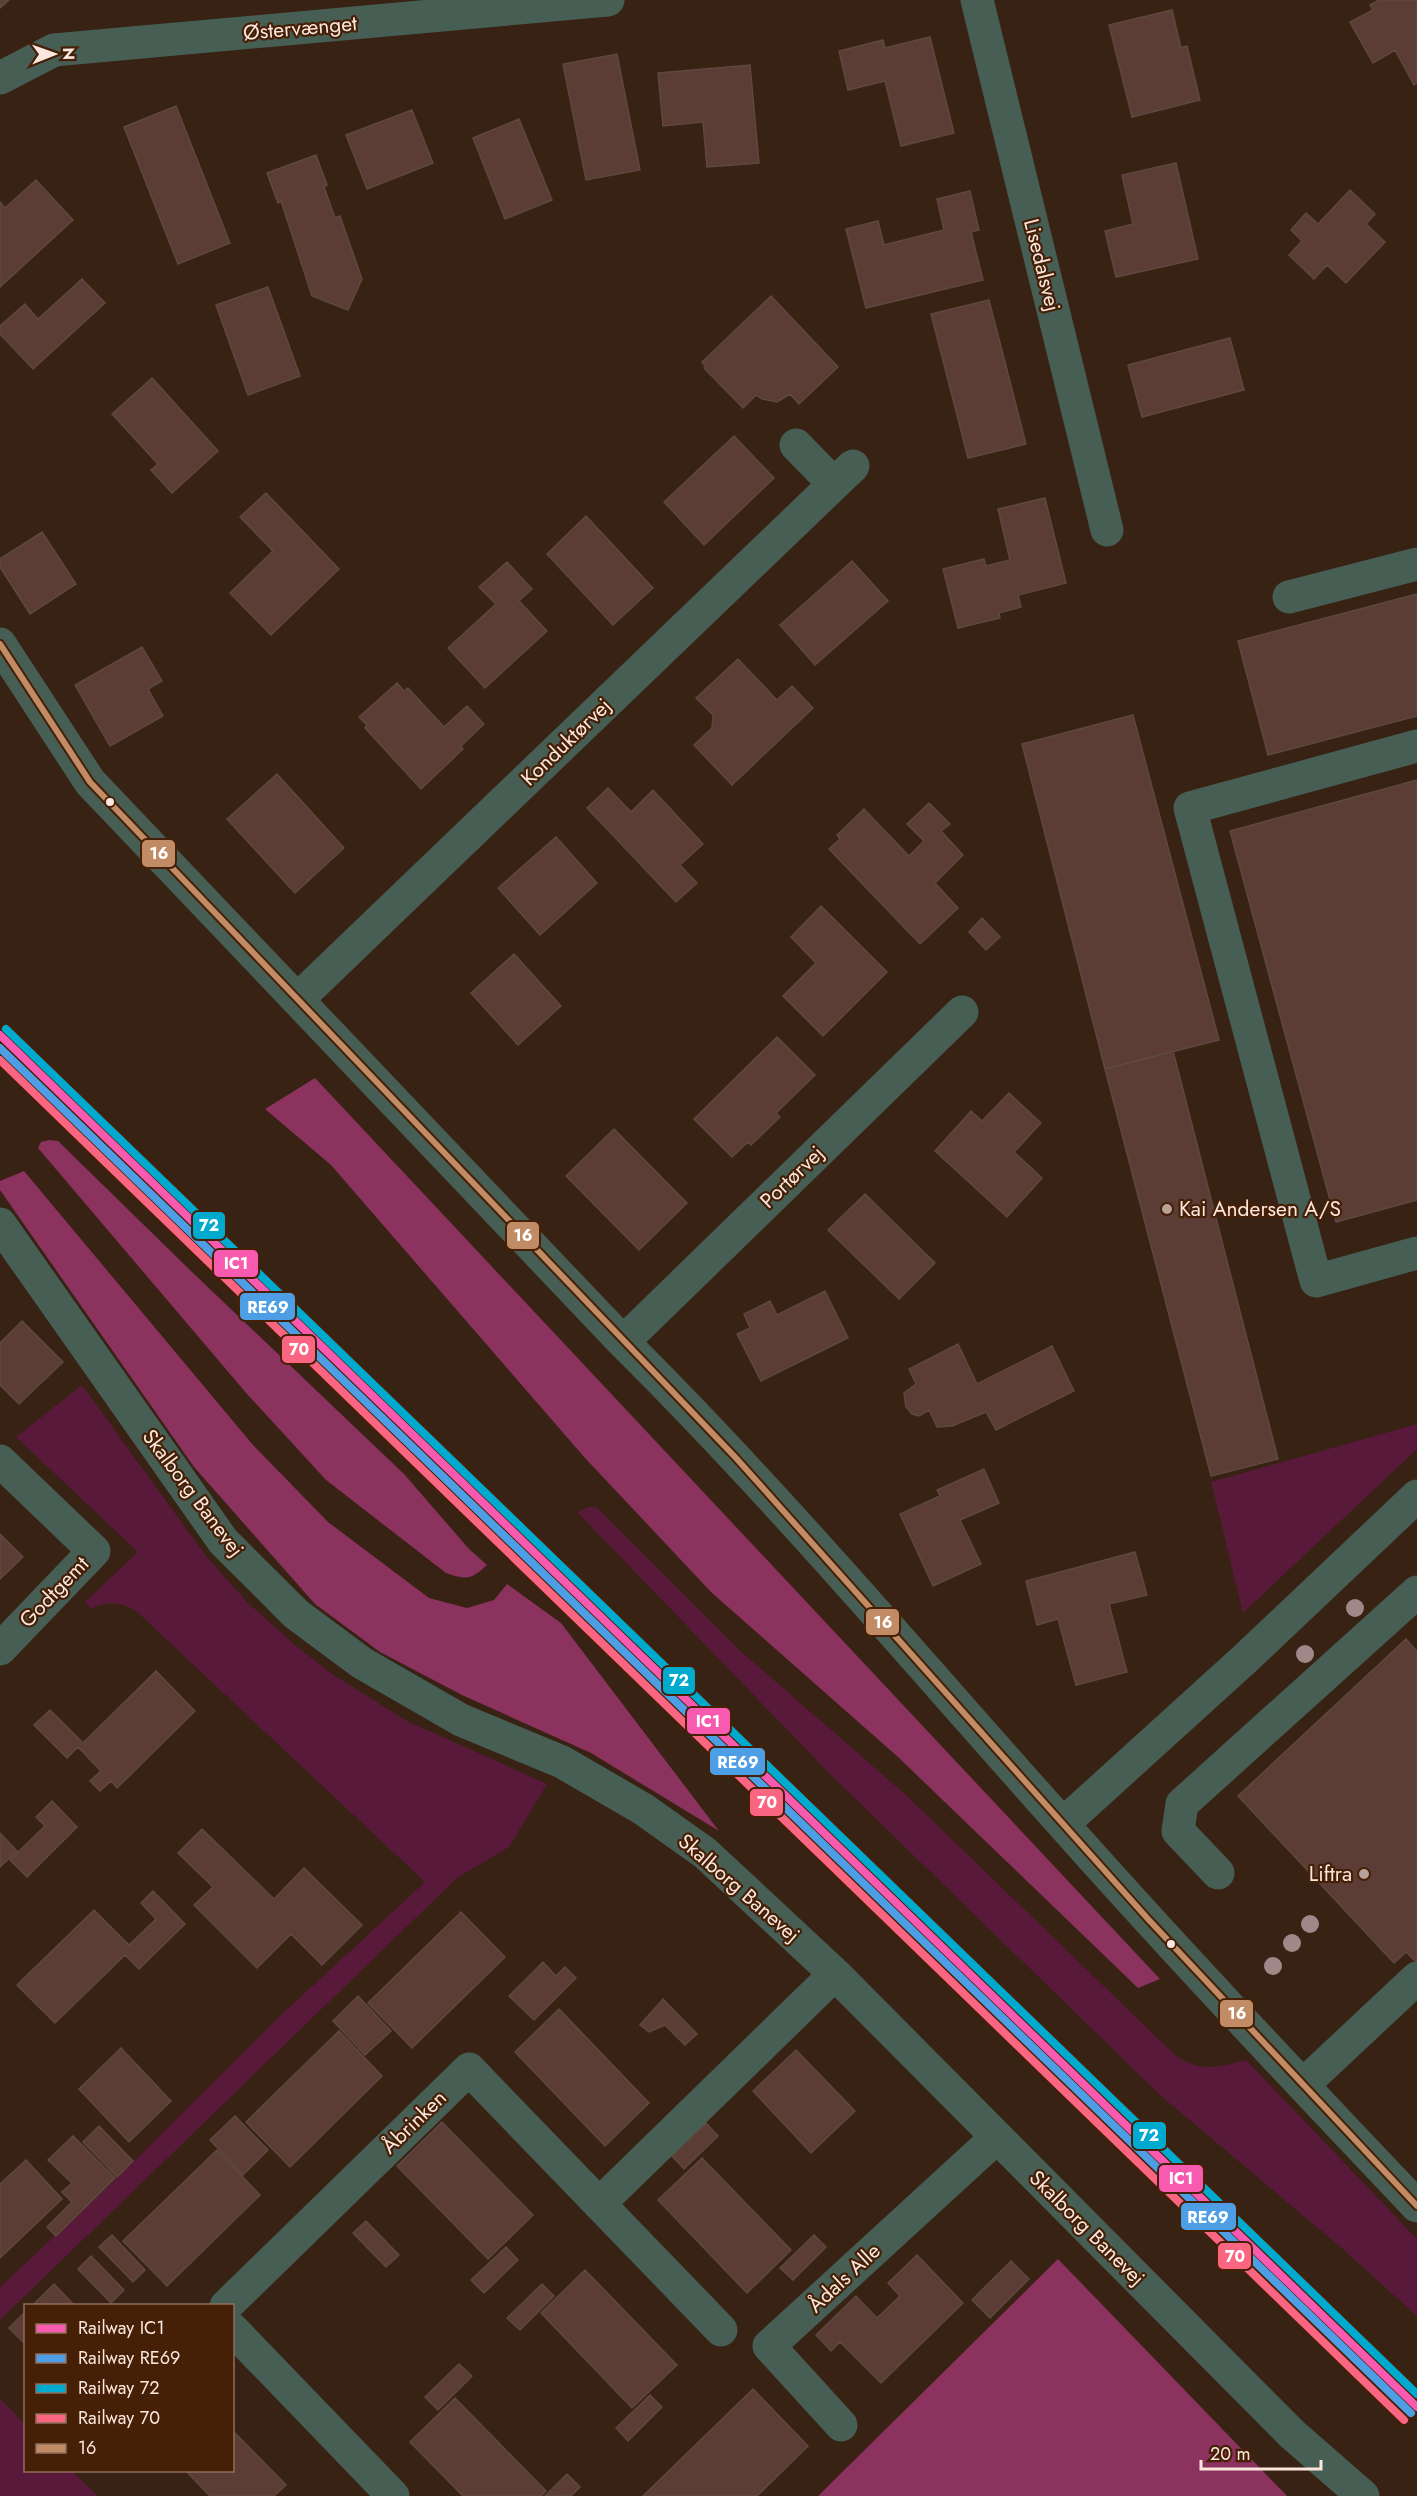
<svg xmlns="http://www.w3.org/2000/svg" width="1417" height="2496" font-family="Jost,sans-serif">
  <style>
    .green { fill: #59193a }
    .forest { fill: #8b325e }
    .building { fill: #5b3d35; stroke: #5e483f; stroke-width: 1.5 }
    .lines { fill: none; stroke-linecap: round; stroke-linejoin: round }
    .minor { stroke: #475e54; stroke-width: 33 }
    .bus-1-casing { stroke: #451f06; stroke-width: 10 }
    .bus-1 { stroke: #c18c65; stroke-width: 6 }
    .rail-1-casing { stroke: #451f06; stroke-width: 12 }
    .rail-2-casing { stroke: #451f06; stroke-width: 12 }
    .rail-3-casing { stroke: #451f06; stroke-width: 12 }
    .rail-4-casing { stroke: #451f06; stroke-width: 12 }
    .rail-1 { stroke: #f75aaf; stroke-width: 8 }
    .rail-2 { stroke: #4d9ee5; stroke-width: 8 }
    .rail-3 { stroke: #00a9ce; stroke-width: 8 }
    .rail-4 { stroke: #fa6682; stroke-width: 8 }
    .tree { fill: #a18888 }
    .bus-dot { fill: #fbe7dd; stroke: #451f06; stroke-width: 2 }
    .poi-dot { fill: #b6a297; stroke: #451f06; stroke-width: 2 }
    .labels { text-anchor: middle; dominant-baseline: central; stroke-width: 4.5; stroke-linejoin: round; paint-order: stroke }
    .street-label { font-size: 21px; fill: #fbe7dd; stroke: #451f06 }
    .poi-label { font-size: 21px; fill: #fbe7dd; stroke: #451f06; text-anchor: start }
    .line-badge { stroke: #451f06; stroke-width: 2 }
    .badge-label { font-size: 16px; text-anchor: middle; font-weight: bold; fill: #fff }
  </style>
  <rect width="100%" height="100%" fill="#372214"/>
  <path class="green" d="M82,1385L206,1556L248,1603L295,1645L332,1674L407,1721L547,1784L509,1847L457,1878L0,2320V2287L118,2177L280,2016L425,1882L136,1611C120,1602 108,1601 91,1609L85,1602L138,1552L16,1437Z
    M1417,1424V1449L1243,1613L1211,1482Z
    M588,1507H596L736,1647L906,1795L1175,2055C1200,2073 1219,2067 1246,2060L1417,2239V2316L1337,2244L1161,2096L830,1774L577,1512Z
    M0,2399L25,2424L26,2470L72,2471L98,2496H0Z"/>
  <path class="forest" d="M315,1078L1160,1979L1138,1988L898,1757L712,1593L585,1458L331,1165L265,1109Z
    M49,1140L58,1141L192,1272L404,1474L469,1549L487,1565C471,1580 466,1580 446,1573L326,1480L247,1394L38,1148L41,1142Z
    M24,1171L253,1445L328,1522L429,1598L467,1608L494,1600L507,1584L561,1623L719,1831L591,1753L462,1695L380,1652L315,1604L194,1467L0,1190V1181Z
    M1058,2259L1287,2496H818Z"/>
  <path class="building" d="M0,0H9L0,8Z
    M1379,0H1417V83L1414,85L1395,50L1373,63L1350,22L1373,10L1370,5Z
    M1172,10L1181,48L1187,46L1200,100L1132,117L1109,25Z
    M930,37L954,133L901,146L885,81L848,90L839,51L883,40L885,48Z
    M617,54L640,170L586,180L563,64Z
    M750,65L759,163L707,167L703,122L663,126L658,73Z
    M176,106L230,243L178,264L124,127Z
    M412,110L433,163L367,189L346,135Z
    M519,119L552,200L505,219L473,138Z
    M316,155L327,185L324,187L335,218L340,216L362,279L348,310L312,296L281,201L278,203L267,173Z
    M1176,163L1198,259L1116,277L1105,231L1133,224L1122,175Z
    M36,180L73,220L0,287V202L5,208Z
    M1350,190L1375,214L1366,224L1385,242L1346,283L1327,265L1314,279L1289,255L1302,241L1291,230L1306,213L1318,224Z
    M970,191L979,230L971,232L983,280L866,308L846,229L878,221L884,245L944,230L937,199Z
    M82,279L105,303L33,369L0,334V326L25,304L38,319Z
    M268,287L300,376L248,395L216,305Z
    M771,296L838,367L799,404L790,394L777,402L762,399L756,395L743,408L704,368L706,367L702,362Z
    M989,300L1026,444L968,458L931,314Z
    M1230,338L1244,390L1142,417L1128,365Z
    M152,378L218,451L172,493L151,470L158,464L112,414Z
    M734,436L774,478L704,545L664,502Z
    M266,493L339,569L271,635L230,593L273,551L240,517Z
    M1045,498L1066,583L1018,595L1021,607L999,613L1000,618L958,628L943,569L984,559L986,566L1010,560L998,509Z
    M586,516L653,588L613,625L547,554Z
    M42,532L76,584L30,614L0,567V559Z
    M852,561L888,601L815,665L780,625Z
    M507,562L532,589L519,601L547,631L485,688L448,648L496,604L479,587Z
    M1417,594V716L1268,755L1238,641Z
    M142,647L162,681L148,689L163,716L110,746L75,685Z
    M738,659L777,700L792,686L813,708L732,785L694,745L712,728L713,715L696,698Z
    M397,683L404,691L408,688L444,727L467,706L484,724L461,746L463,749L421,789L365,728L367,725L359,717Z
    M1133,715L1219,1040L1105,1069L1022,744Z
    M277,774L344,848L295,893L227,819Z
    M1417,780V1200L1336,1222L1230,831Z
    M608,788L631,812L653,790L703,844L680,865L697,883L676,902L587,808Z
    M929,803L950,824L941,831L963,855L935,883L958,908L920,944L829,849L840,839L837,835L864,809L909,856L924,841L907,824Z
    M556,837L597,883L540,935L498,888Z
    M821,906L887,972L823,1036L783,996L816,963L791,937Z
    M982,918L1000,937L986,950L969,932Z
    M514,954L561,1006L518,1045L471,993Z
    M777,1037L815,1075L776,1113L780,1117L751,1145L748,1142L732,1157L694,1119Z
    M1173,1051L1278,1459L1211,1476L1105,1069Z
    M1009,1093L1041,1123L1014,1152L1042,1178L1007,1217L935,1151L971,1111L982,1121Z
    M614,1129L687,1203L639,1250L566,1176Z
    M865,1194L935,1263L899,1299L828,1230Z
    M825,1291L848,1338L761,1381L737,1334L750,1328L744,1314L770,1301L777,1315Z
    M22,1321L63,1362L19,1404L0,1385V1343Z
    M958,1344L977,1384L1052,1346L1074,1391L996,1430L986,1412L952,1426L937,1427L929,1410L919,1416L912,1414L906,1407L904,1393L916,1384L909,1369Z
    M984,1469L999,1503L960,1520L981,1564L933,1586L900,1514L940,1496L937,1490Z
    M0,1534L23,1557L0,1579Z
    M1135,1552L1147,1595L1109,1604L1127,1672L1076,1685L1058,1619L1037,1625L1026,1581Z
    M1406,1639L1417,1651V1963L1406,1952L1394,1963L1238,1796Z
    M156,1671L195,1711L117,1788L111,1781L100,1791L90,1781L101,1771L78,1747L67,1758L34,1725L50,1710L83,1743Z
    M52,1801L77,1827L27,1877L10,1860L45,1826L36,1817Z
    M202,1829L274,1899L304,1868L362,1925L322,1965L291,1934L257,1968L194,1905L213,1887L178,1853Z
    M0,1833L17,1851L0,1867Z
    M153,1891L185,1924L139,1969L125,1955L55,2023L17,1985L94,1910L129,1945L156,1919L141,1903Z
    M461,1912L505,1957L412,2048L368,2003Z
    M543,1962L556,1976L565,1967L576,1978L534,2020L509,1996Z
    M358,1996L391,2031L365,2055L333,2021Z
    M663,1999L697,2034L685,2045L665,2025L649,2032L640,2025Z
    M559,2009L649,2103L605,2146L515,2052Z
    M339,2031L382,2076L290,2167L246,2122Z
    M121,2048L171,2101L129,2142L79,2089Z
    M796,2050L855,2111L811,2153L753,2091Z
    M235,2116L268,2150L243,2175L210,2140Z
    M442,2122L533,2215L488,2259L397,2166Z
    M706,2123L718,2136L684,2169L672,2156Z
    M99,2126L133,2161L117,2177L83,2142Z
    M73,2136L115,2178L56,2236L47,2227L72,2202L62,2192L72,2183L48,2160Z
    M217,2150L260,2195L167,2286L123,2241Z
    M702,2158L791,2250L747,2293L658,2200Z
    M26,2160L62,2199L0,2258V2184Z
    M366,2221L399,2255L386,2267L353,2233Z
    M112,2235L145,2270L133,2282L99,2247Z
    M814,2235L826,2247L793,2280L780,2268Z
    M506,2247L518,2260L484,2293L471,2280Z
    M917,2255L963,2303L881,2383L840,2342L831,2351L816,2335L856,2296L877,2318L900,2296L888,2283Z
    M91,2256L124,2290L111,2303L78,2269Z
    M1011,2261L1029,2279L990,2318L972,2300Z
    M585,2270L677,2365L632,2408L541,2313Z
    M54,2284L75,2306H32Z
    M542,2284L554,2296L520,2330L507,2318Z
    M26,2311V2345L9,2328Z
    M459,2364L472,2376L438,2410L425,2397Z
    M753,2389L808,2446L757,2496H643Z
    M650,2395L662,2407L628,2441L616,2428Z
    M455,2398L546,2491L541,2496H463L410,2442Z
    M232,2430L286,2485L274,2496H210L185,2470H232Z
    M567,2474L580,2487L571,2496H545Z"/>
  <g class="lines">
    <path class="minor" d="M977,0L1107,530
      M0,78L54,50L608,0
      M796,445L834,484
      M1289,597L1417,564
      M0,644L90,782L623,1342C776,1494 916,1660 1060,1821C1176,1952 1296,2079 1417,2206
      M1417,746L1190,808L1316,1281L1417,1253
      M298,999L853,466
      M0,1224L223,1541L296,1614L362,1663L461,1720L562,1762L643,1809L705,1853L835,1974L1292,2434L1363,2496
      M623,1342L962,1012
      M0,1461L94,1551L0,1649
      M1063,1824L1247,1657L1417,1496
      M1218,1873L1178,1831L1182,1804L1417,1592
      M1303,2085L1417,1978
      M599,2204L835,1974
      M226,2306L469,2069L721,2330
      M232,2329L393,2496
      M841,2425L769,2346L997,2137"/>
    <g class="bus-1-casing">
      <path id="bus-1" d="M0,644L90,782L736,1458L1148,1919L1417,2206"/>
    </g>
    <use href="#bus-1" class="bus-1"/>
    <g class="rail-1-casing">
      <path id="rail-1" d="M0,1035L1417,2407"/>
    </g>
    <g class="rail-2-casing">
      <path id="rail-2" d="M0,1048L1411,2413"/>
    </g>
    <g class="rail-3-casing">
      <path id="rail-3" d="M6,1029L1417,2394"/>
    </g>
    <g class="rail-4-casing">
      <path id="rail-4" d="M0,1060L1404,2420"/>
    </g>
    <use href="#rail-1" class="rail-1"/>
    <use href="#rail-2" class="rail-2"/>
    <use href="#rail-3" class="rail-3"/>
    <use href="#rail-4" class="rail-4"/>
  </g>
  <g class="tree">
    <circle cx="1355" cy="1608" r="9"/>
    <circle cx="1305" cy="1654" r="9"/>
    <circle cx="1310" cy="1924" r="9"/>
    <circle cx="1292" cy="1943" r="9"/>
    <circle cx="1273" cy="1966" r="9"/>
  </g>
  <g class="bus-dot">
    <circle cx="110" cy="802" r="5"/>
    <circle cx="1171" cy="1944" r="5"/>
  </g>
  <g class="poi-dot">
    <circle cx="1167" cy="1209" r="6"/>
    <circle cx="1364" cy="1874" r="6"/>
  </g>
  <g class="labels">
    <g class="street-label">
      <text transform="translate(300 28) rotate(-5)">Østervænget</text>
      <text transform="translate(1042 265) rotate(76)">Lisedalsvej</text>
      <text transform="translate(566 742) rotate(-44)">Konduktørvej</text>
      <text transform="translate(792 1177) rotate(-44)">Portørvej</text>
      <text transform="translate(193 1493) rotate(53)">Skalborg Banevej</text>
      <text transform="translate(54 1592) rotate(-46)">Godtgemt</text>
      <text transform="translate(739 1888) rotate(41)">Skalborg Banevej</text>
      <text transform="translate(414 2122) rotate(-44)">Åbrinken</text>
      <text transform="translate(1087 2228) rotate(45)">Skalborg Banevej</text>
      <text transform="translate(844 2278) rotate(-43)">Ådals Alle</text>
    </g>
    <g class="poi-label">
      <text x="1179" y="1209">Kai Andersen A/S</text>
      <text x="1352" y="1874" text-anchor="end">Liftra</text>
    </g>
  </g>
  <g class="line-badge">
    <rect x="141" y="839" width="35" height="29" rx="6" fill="#c18c65"/>
    <rect x="192" y="1211" width="34" height="29" rx="6" fill="#00a9ce"/>
    <rect x="506" y="1221" width="34" height="29" rx="6" fill="#c18c65"/>
    <rect x="213" y="1249" width="46" height="29" rx="6" fill="#f75aaf"/>
    <rect x="239" y="1292" width="57" height="29" rx="6" fill="#4d9ee5"/>
    <rect x="281" y="1335" width="35" height="29" rx="6" fill="#fa6682"/>
    <rect x="865" y="1608" width="35" height="28" rx="6" fill="#c18c65"/>
    <rect x="662" y="1666" width="34" height="29" rx="6" fill="#00a9ce"/>
    <rect x="686" y="1707" width="45" height="28" rx="6" fill="#f75aaf"/>
    <rect x="709" y="1747" width="57" height="29" rx="6" fill="#4d9ee5"/>
    <rect x="749" y="1788" width="35" height="29" rx="6" fill="#fa6682"/>
    <rect x="1219" y="1999" width="35" height="29" rx="6" fill="#c18c65"/>
    <rect x="1132" y="2121" width="35" height="29" rx="6" fill="#00a9ce"/>
    <rect x="1158" y="2164" width="46" height="29" rx="6" fill="#f75aaf"/>
    <rect x="1180" y="2202" width="57" height="29" rx="6" fill="#4d9ee5"/>
    <rect x="1217" y="2242" width="35" height="28" rx="6" fill="#fa6682"/>
  </g>
  <g class="badge-label">
    <text x="159" y="859">16</text>
    <text x="209" y="1231">72</text>
    <text x="523" y="1241">16</text>
    <text x="236" y="1269">IC1</text>
    <text x="268" y="1313">RE69</text>
    <text x="299" y="1355">70</text>
    <text x="883" y="1628">16</text>
    <text x="679" y="1686">72</text>
    <text x="708" y="1727">IC1</text>
    <text x="738" y="1768">RE69</text>
    <text x="767" y="1808">70</text>
    <text x="1237" y="2019">16</text>
    <text x="1149" y="2141">72</text>
    <text x="1181" y="2184">IC1</text>
    <text x="1208" y="2223">RE69</text>
    <text x="1235" y="2262">70</text>
  </g>
  <rect x="24" y="2304" width="210" height="168" fill="#451f06" stroke="#8e6f5c" stroke-width="1.5"/>
  <rect x="36" y="2324" width="30" height="9" fill="#f75aaf" stroke="#8e6f5c" stroke-width="1.5"/>
  <text x="78" y="2334" font-size="18" fill="#fbe7dd">Railway IC1</text>
  <rect x="36" y="2354" width="30" height="9" fill="#4d9ee5" stroke="#8e6f5c" stroke-width="1.5"/>
  <text x="78" y="2364" font-size="18" fill="#fbe7dd">Railway RE69</text>
  <rect x="36" y="2384" width="30" height="9" fill="#00a9ce" stroke="#8e6f5c" stroke-width="1.5"/>
  <text x="78" y="2394" font-size="18" fill="#fbe7dd">Railway 72</text>
  <rect x="36" y="2414" width="30" height="9" fill="#fa6682" stroke="#8e6f5c" stroke-width="1.5"/>
  <text x="78" y="2424" font-size="18" fill="#fbe7dd">Railway 70</text>
  <rect x="36" y="2444" width="30" height="9" fill="#c18c65" stroke="#8e6f5c" stroke-width="1.5"/>
  <text x="78" y="2454" font-size="18" fill="#fbe7dd">16</text>
  <g transform="translate(54 54) rotate(89)" stroke="#451f06" stroke-width="4.5" paint-order="stroke">
  <path d="M0-4.5L10 22L0 15L-10 22Z" fill="#fbe7dd"/>
  <text y="-9" font-size="16" font-weight="bold" text-anchor="middle" fill="#fbe7dd">N</text>
  </g>
  <path d="M1201 2460v9h120v-9" fill="none" stroke="#fbe7dd" stroke-width="3"/>
  <text x="1210" y="2460" font-size="18" fill="#fbe7dd" stroke="#451f06" stroke-width="4.5" paint-order="stroke">20 m</text>
</svg>
